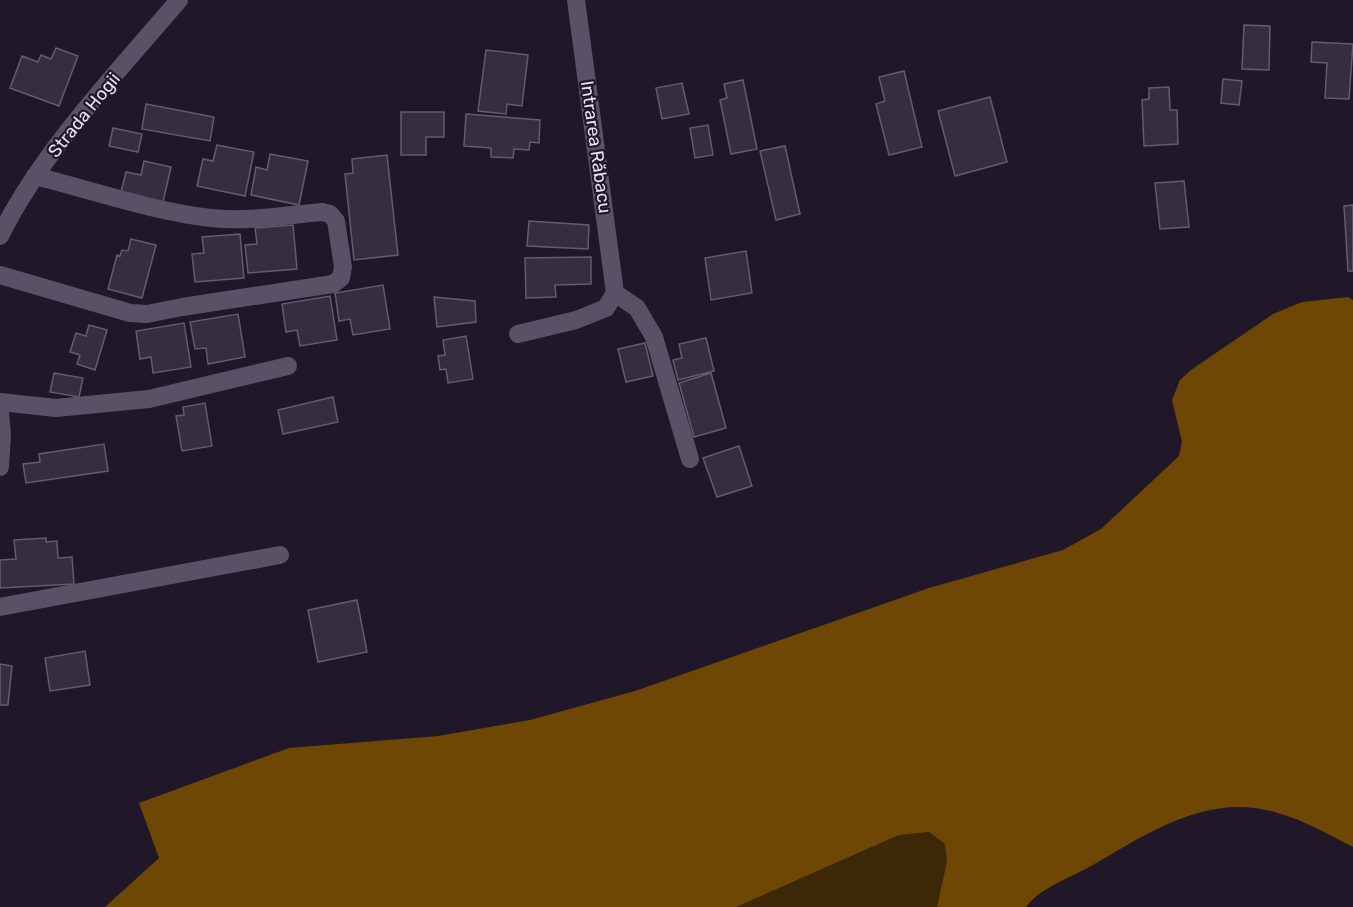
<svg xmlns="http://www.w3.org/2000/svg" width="1353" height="907" font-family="Rubik,sans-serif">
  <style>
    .green { fill: #3c2707 }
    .forest { fill: #6d4703 }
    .building { fill: #362e40; stroke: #635b6f; stroke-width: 1.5 }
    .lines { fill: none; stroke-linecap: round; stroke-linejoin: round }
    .street { stroke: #595165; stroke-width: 18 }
    .labels { text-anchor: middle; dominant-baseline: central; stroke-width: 4.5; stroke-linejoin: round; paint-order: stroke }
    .street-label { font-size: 18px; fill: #e8e3ef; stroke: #201829 }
  </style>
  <rect width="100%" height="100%" fill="#201829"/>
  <path class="green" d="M929,832L945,844L947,861L937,907H736L899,835Z"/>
  <path class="forest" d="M1348,297L1353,300V847C1329,835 1304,820 1278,813C1209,791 1148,833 1091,866C1070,878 1041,887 1026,907H937L947,861L945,844L929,832L899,835L736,907H105L159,858L139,803L289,748L438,736L530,720L635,691L929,588L1063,550L1101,529L1179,456L1182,442L1172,400L1180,380L1191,370L1273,314L1302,302Z"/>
  <path class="building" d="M1244,25L1270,26L1269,70L1242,69Z
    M1312,42L1353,44L1349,99L1325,98L1327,63L1311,62Z
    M56,48L78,56L59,106L10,88L22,56L38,62L41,55L51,59Z
    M486,50L528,55L522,106L507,104L506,114L478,111Z
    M904,71L922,147L889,155L876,104L885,101L879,77Z
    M1223,79L1242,81L1239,105L1221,103Z
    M743,80L757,149L731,154L720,100L727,98L724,84Z
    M682,83L689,114L662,119L656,88Z
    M1169,87L1170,110H1177L1178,144L1144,146L1142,100L1149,99V88Z
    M990,97L1007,162L955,176L938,111Z
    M146,104L214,117L210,141L142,129Z
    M401,112H444V137H426V155H401Z
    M466,114L540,120L539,143L530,142L529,150L514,149L513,158L491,157V148L464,146Z
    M708,125L713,155L695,158L690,128Z
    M113,128L142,134L138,152L109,146Z
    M217,145L254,152L245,196L197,186L203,159L213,161Z
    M785,146L800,214L776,220L760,151Z
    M270,154L308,161L299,205L251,195L256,167L267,170Z
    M387,155L398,255L354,260L345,174L353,173L352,159Z
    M144,161L171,167L163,202L121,192L126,172L141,175Z
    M1184,181L1189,227L1160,229L1155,183Z
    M1353,205V271H1348L1344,206Z
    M529,221L589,225L588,249L527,246Z
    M293,225L297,269L248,273L245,245L257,244L255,228Z
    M240,234L244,278L195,282L192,254L204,253L202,237Z
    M131,239L156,245L142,298L108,289L117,255L120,256L122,250L128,251Z
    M746,251L752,293L711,300L705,258Z
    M591,257V284L555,285L556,297L526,298L525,258Z
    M383,285L390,329L353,335L350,319L339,321L335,293Z
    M330,296L337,340L300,346L297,330L286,332L282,304Z
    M434,297L475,301L476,322L437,327Z
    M238,314L245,357L208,364L206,348L195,349L190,322Z
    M184,323L191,367L153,373L151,357L140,359L136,331Z
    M89,325L107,330L95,370L77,364L80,355L70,352L76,333L86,336Z
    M466,336L473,379L448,383L446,369L440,370L438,356L445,355L443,340Z
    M706,338L714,371L678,380L673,360L682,358L679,344Z
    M645,343L653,376L626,382L618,349Z
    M54,373L83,378L79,397L50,392Z
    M711,373L726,428L694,437L679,383Z
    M333,397L338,422L283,434L278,410Z
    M205,403L212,446L182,451L176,416L184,415L183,407Z
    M104,444L108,471L26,483L23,464L40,462L39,454Z
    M739,446L752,486L717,497L703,458Z
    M46,538V542L57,541L58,558L72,557L74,584L0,588V560L16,559L14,540Z
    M357,600L367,652L318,662L308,610Z
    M85,651L90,685L50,691L45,658Z
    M0,664L12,666L8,705H0Z"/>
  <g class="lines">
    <path class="street" d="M576,0L615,293
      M0,236C42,151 117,73 179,0
      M0,275L130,313L147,314L182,307L333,284L341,278L343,267L336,221L330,214L322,212C285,215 247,222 211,218C155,212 91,190 35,176
      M615,293L637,308L654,337L690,459
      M518,334L576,320L606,308L615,293
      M0,402L56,408L149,399L288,366
      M0,412L2,434L0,467
      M0,607L280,555"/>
  </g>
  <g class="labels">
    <g class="street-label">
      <text transform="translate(84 115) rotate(-51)">Strada Hogii</text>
      <text transform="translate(596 147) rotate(82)">Intrarea Răbacu</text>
    </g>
  </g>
</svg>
